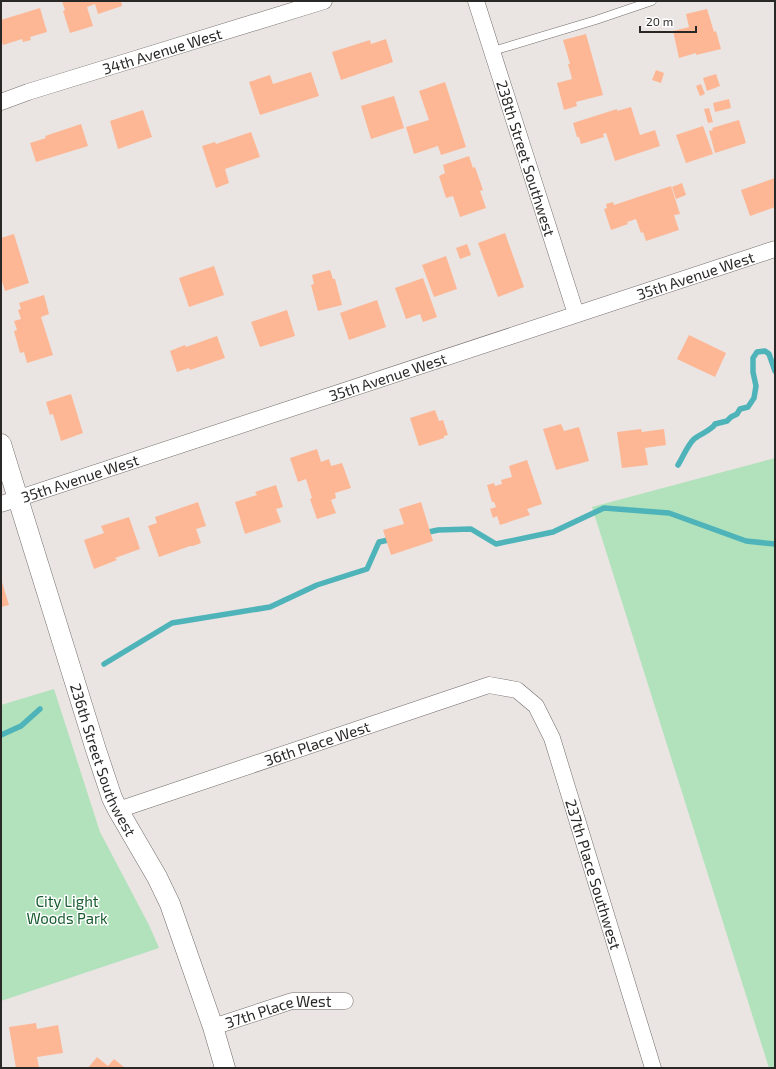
<svg xmlns="http://www.w3.org/2000/svg" width="776" height="1069" font-family="'Exo 2',sans-serif">
  <style>
    .green { fill: #b1e2bb }
    .lines { fill: none; stroke-linecap: round; stroke-linejoin: round }
    .stream { stroke: #4eb4b9; stroke-width: 5.5 }
    .building { fill: #fdb795 }
    .service-casing { stroke: #716c6a; stroke-width: 9 }
    .minor-casing { stroke: #716c6a; stroke-width: 17 }
    .tertiary-casing { stroke: #716c6a; stroke-width: 21 }
    .service { stroke: #fff; stroke-width: 8 }
    .minor { stroke: #fff; stroke-width: 16 }
    .tertiary { stroke: #fff; stroke-width: 20 }
    .labels { text-anchor: middle; dominant-baseline: central; stroke-width: 3; stroke-linejoin: round; paint-order: stroke }
    .street-label { font-size: 15px; fill: #2a2827; stroke: #fff }
    .park-label { font-size: 15px; fill: #175b2e; stroke: #fff }
  </style>
  <rect width="100%" height="100%" fill="#eae4e2"/>
  <path class="green" d="M775,458V1068H769L592,507Z
    M54,689L100,832L149,925L159,948L1,1001V705Z"/>
  <g class="lines">
    <path class="stream" d="M678,465C683,457 687,446 694,439C700,434 712,430 715,424L727,421L731,417L737,414L740,409L748,407L754,398L756,386L753,372V358L757,352L765,351L769,354L775,371
      M424,533L438,530L471,529L496,544L553,532L604,508L669,513L746,541L775,544
      M104,664L172,623L270,607L317,585L367,569L379,542L393,539
      M1,735L21,726L40,709"/>
  </g>
  <path class="building" d="M62,1H121L122,6L98,14L95,4L87,7L93,26L70,33L63,11L65,10Z
    M40,8L47,32L30,37L31,40L23,42L22,39L3,45L1,38V20Z
    M707,9L714,32L716,31L721,49L696,55V53L679,58L673,31L689,27L686,14Z
    M586,34L603,95L576,102L577,106L564,110L557,83L572,79L568,64H570L563,40Z
    M386,39L393,62L341,80L332,52L370,40L371,44Z
    M656,70L664,73L661,83L652,80Z
    M311,72L319,96L260,115L249,82L270,75L273,84Z
    M716,74L720,86L707,91L703,78Z
    M445,82L466,147L441,155L438,146L414,154L406,127L429,120L419,91Z
    M701,84L705,94L700,96L696,86Z
    M394,96L404,128L371,139L361,106Z
    M729,99L731,108L715,112L713,103Z
    M631,107L640,135L655,130L660,146L615,161L606,133L603,134L604,137L581,144L579,137H577L573,123L617,109V111Z
    M709,108L713,122L708,123L704,109Z
    M143,110L152,137L118,149L110,121Z
    M739,120L746,143L715,153L709,131L713,130L712,128Z
    M81,124L88,146L36,162L30,143L46,138L45,136Z
    M703,126L713,154L686,163L676,135Z
    M251,132L260,157L225,169L229,183L216,188L202,146L215,142L216,144Z
    M469,156L473,168L475,167L483,190L480,191L486,208L460,217L453,196L446,198L439,176L445,173L443,165Z
    M775,178V207L750,216L741,190Z
    M682,183L686,195L676,199L672,187Z
    M671,186L680,214L674,215L679,230L646,241L643,232L641,233L636,219L627,222L628,224L611,230L604,209L607,208L606,204L613,202L614,205Z
    M505,233L524,287L498,297L478,243Z
    M14,234L29,283L5,291L2,281H1V238Z
    M467,244L471,255L460,259L456,248Z
    M446,256L457,289L434,297L422,265Z
    M214,266L224,295L189,307L179,278Z
    M330,270L333,279H335L342,305L318,311L311,285L314,284L312,275Z
    M423,278L437,317L423,322L420,314L406,319L395,288Z
    M44,295L49,314L41,317L53,355L27,363L24,352L20,353L14,331L17,330L14,321L21,319L18,310L21,309L19,303Z
    M377,300L386,327L349,340L340,313Z
    M287,310L295,336L260,347L251,322Z
    M689,335L726,353L715,377L677,359Z
    M217,336L225,358L190,370L189,368L177,372L170,351L185,345L186,347Z
    M71,394L83,433L61,441L53,414L50,415L46,402Z
    M435,410L439,421L443,420L448,435L444,436V438L419,446L410,418Z
    M561,424L564,431L579,427L589,461L556,470L543,429Z
    M641,429L642,432L664,429L666,445L645,448L648,465L622,468L617,432Z
    M317,449L321,462L329,459L331,466L342,463L351,488L335,493L336,498L331,500L336,513L317,519L310,499L312,498L306,479L298,482L290,458Z
    M527,460L542,504L527,509L530,515L500,525L497,516L493,518L490,509L496,507L494,502H492L487,485L494,483L495,486L502,484L501,480L512,477L509,466Z
    M276,485L283,507L276,509L281,522L245,534L235,502L257,495L255,492Z
    M198,502L206,526L196,529L201,543L193,546H190L159,557L148,526L157,523L155,517Z
    M421,502L433,541L391,555L383,530L404,524L399,509Z
    M129,517L140,549L115,558L117,560L94,569L84,540L104,533L101,526Z
    M1,579L9,605L1,607Z
    M36,1023L37,1029L58,1025L63,1053L37,1057L39,1068H16L9,1027Z
    M97,1057L108,1066L114,1059L125,1068H88Z"/>
  <g class="lines">
    <g class="service-casing">
      <path id="service" d="M493,51L596,20L652,1"/>
    </g>
    <g class="minor-casing">
      <g id="minor">
        <path id="s1" d="M476,1C510,105 542,210 576,314"/>
        <path id="s2" d="M1,102L28,92L324,1"/>
        <path id="s3" d="M1,504L775,249"/>
        <path id="s4" d="M118,810L489,685L517,690L536,706L552,738L653,1068"/>
        <path id="s5" d="M213,1027L292,1001H345"/>
      </g>
    </g>
    <g class="tertiary-casing">
      <g id="tertiary">
        <path id="s6" d="M1,444L96,750L112,798L118,810L157,877L170,904L213,1027L225,1068"/>
      </g>
    </g>
    <use href="#service" class="service"/>
    <use href="#minor" class="minor"/>
    <use href="#tertiary" class="tertiary"/>
  </g>
  <g class="labels">
    <g class="street-label">
      <text stroke="none"><textPath href="#s2" startOffset="169">34th Avenue West</textPath></text>
      <text stroke="none"><textPath href="#s1" startOffset="165">238th Street Southwest</textPath></text>
      <text stroke="none"><textPath href="#s3" startOffset="731">35th Avenue West</textPath></text>
      <text stroke="none"><textPath href="#s3" startOffset="407">35th Avenue West</textPath></text>
      <text stroke="none"><textPath href="#s3" startOffset="83">35th Avenue West</textPath></text>
      <text stroke="none"><textPath href="#s4" startOffset="210">36th Place West</textPath></text>
      <text stroke="none"><textPath href="#s6" startOffset="332">236th Street Southwest</textPath></text>
      <text stroke="none"><textPath href="#s4" startOffset="623">237th Place Southwest</textPath></text>
      <text stroke="none"><textPath href="#s5" startOffset="68">37th Place West</textPath></text>
    </g>
    <g class="park-label">
      <text x="67" y="901">City Light<tspan x="67" dy="17">Woods Park</tspan></text>
    </g>
  </g>
  <rect width="776" height="1069" fill="none" stroke="#2a2827" stroke-width="4"/>
  <path d="M640 26v6h56v-6" fill="none" stroke="#2a2827" stroke-width="2"/>
  <text x="646" y="26" font-size="12" fill="#2a2827" stroke="#ffffff" stroke-width="3" paint-order="stroke">20 m</text>
</svg>
